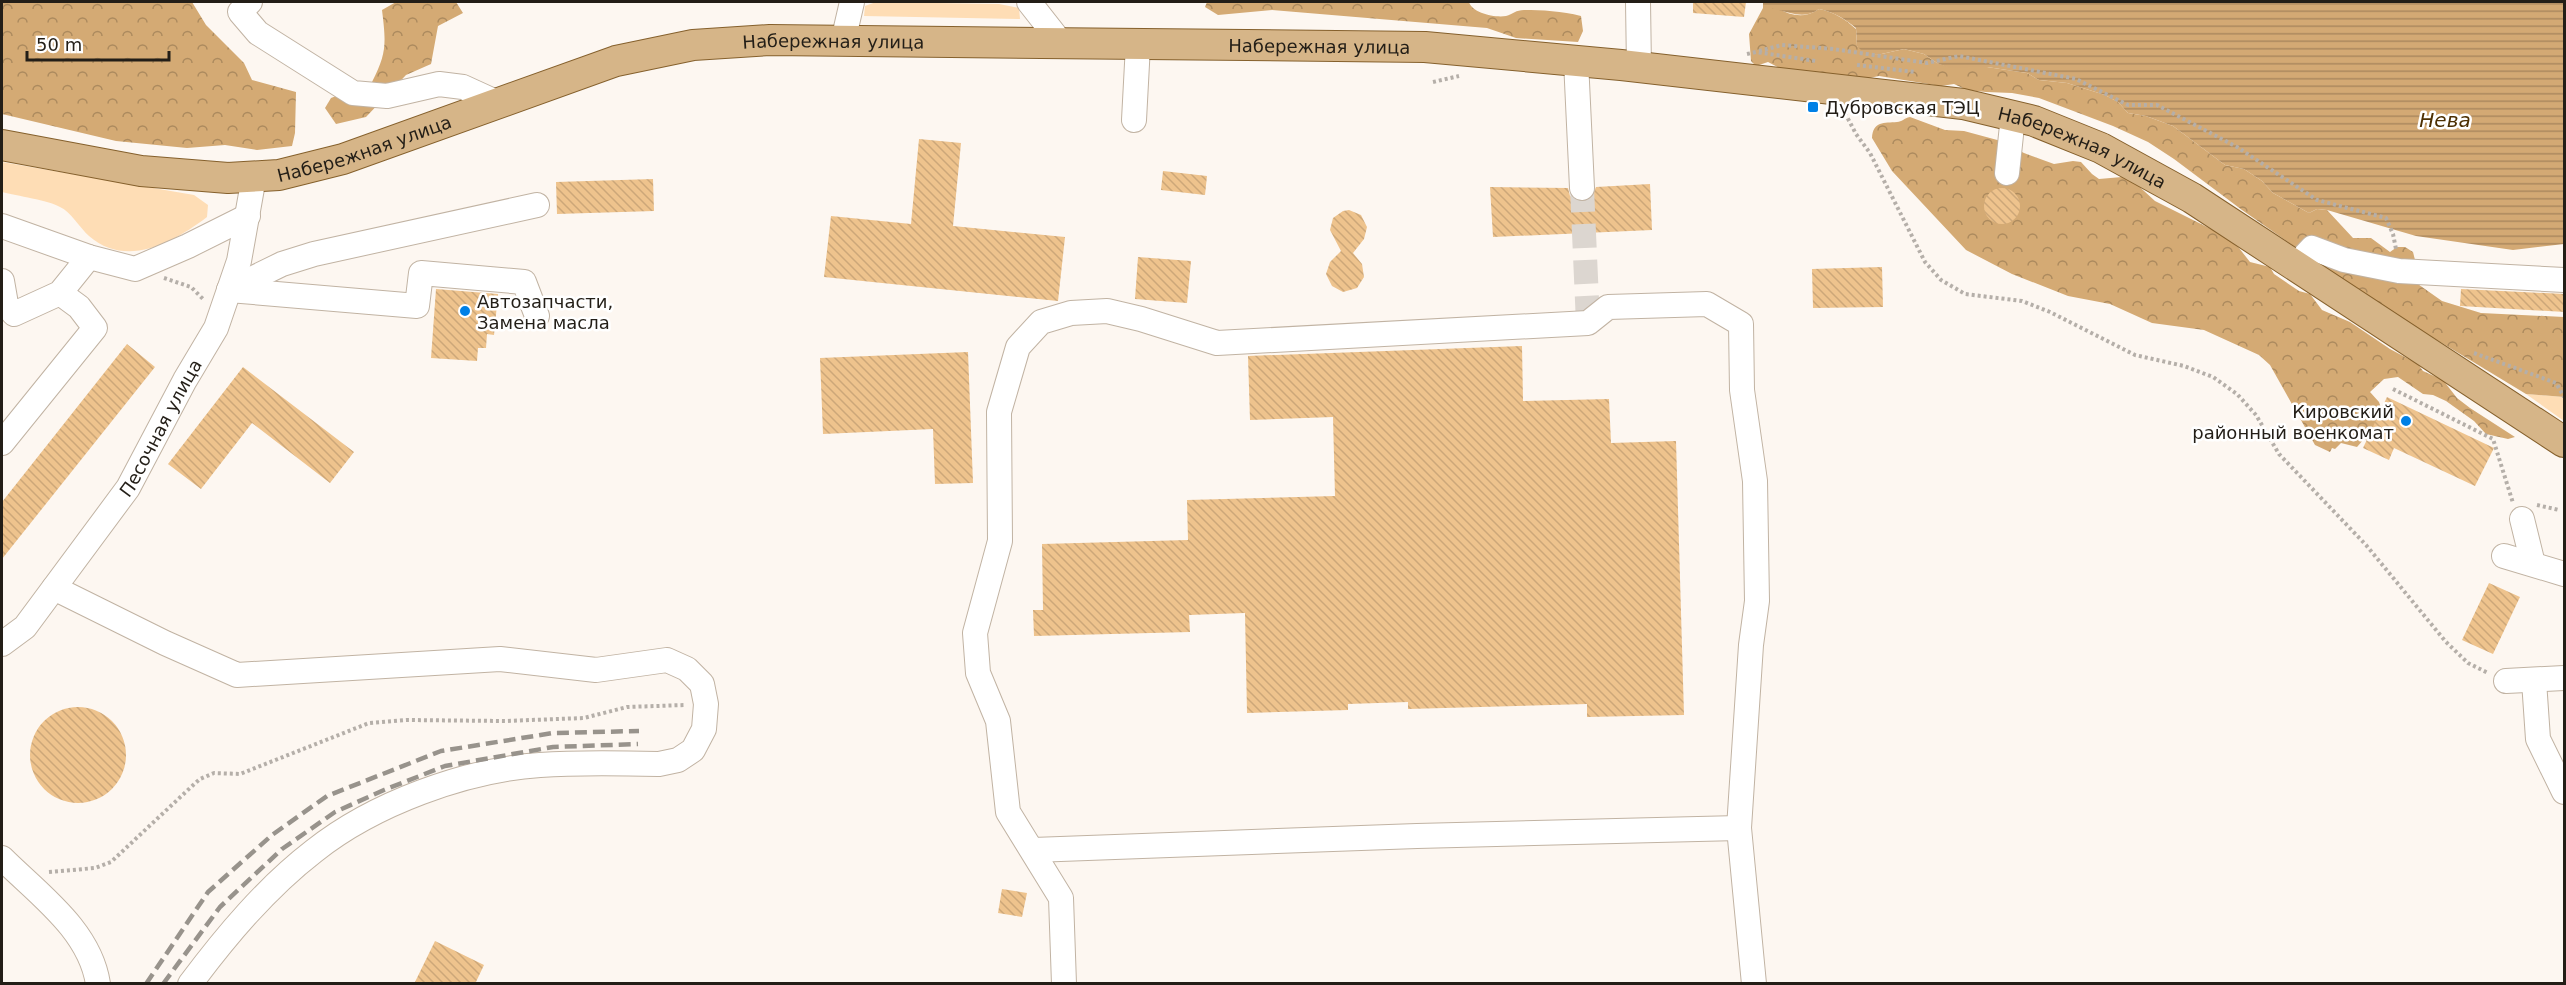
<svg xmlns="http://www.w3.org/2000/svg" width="2566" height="985" font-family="'DejaVu Sans',sans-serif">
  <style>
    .grass { fill: #feddb5 }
    .forest { fill: url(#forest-crowns) }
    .water { fill: url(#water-rules) }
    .building { fill: url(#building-back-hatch) }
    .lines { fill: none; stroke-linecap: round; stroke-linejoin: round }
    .minor-tunnel { stroke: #dcd6d0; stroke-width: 24; stroke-dasharray: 24 12; stroke-linecap: butt }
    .minor-casing { stroke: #c1b3a3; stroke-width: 26 }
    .major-casing { stroke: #85602c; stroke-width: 32 }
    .path { stroke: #b5afa9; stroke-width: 4; stroke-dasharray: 3 3; stroke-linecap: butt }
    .minor { stroke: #fff; stroke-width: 24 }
    .major { stroke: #d6b588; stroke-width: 30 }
    .rail { stroke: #98938c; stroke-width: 4.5; stroke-dasharray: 12 6; stroke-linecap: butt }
    .poi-dot { fill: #0080e6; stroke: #fff; stroke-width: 2 }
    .labels { text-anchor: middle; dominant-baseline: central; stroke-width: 5; stroke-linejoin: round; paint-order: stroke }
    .street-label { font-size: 18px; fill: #231e17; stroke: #fff }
    .poi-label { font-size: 18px; fill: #231e17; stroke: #fff; text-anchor: start }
    .water-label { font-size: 20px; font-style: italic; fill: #4d3003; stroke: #fff }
  </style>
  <defs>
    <pattern id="forest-crowns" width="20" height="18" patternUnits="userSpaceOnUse" patternTransform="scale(1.5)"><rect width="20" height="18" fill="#d4aa74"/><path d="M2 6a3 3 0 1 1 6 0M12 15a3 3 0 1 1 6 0" fill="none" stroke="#ac8a5e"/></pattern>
    <pattern id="water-rules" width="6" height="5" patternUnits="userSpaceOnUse" patternTransform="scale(1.5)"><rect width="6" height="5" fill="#d3a974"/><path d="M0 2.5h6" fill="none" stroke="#ab895e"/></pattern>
    <pattern id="building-back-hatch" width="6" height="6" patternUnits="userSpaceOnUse" patternTransform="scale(1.5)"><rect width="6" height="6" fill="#eec38d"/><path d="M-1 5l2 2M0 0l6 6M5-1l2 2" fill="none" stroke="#cca779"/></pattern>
  </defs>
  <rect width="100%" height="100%" fill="#fdf7f1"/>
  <path class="grass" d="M876,2L999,4L1019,8L1020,19L864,16L865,6Z
    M2,162L194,195L208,205L207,217C174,242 127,269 89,236C80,228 71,212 60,207C48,200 17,196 2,192Z
    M2526,394L2564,397V421Z"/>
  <path class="forest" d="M2,2H192L206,25L244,63L252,80L296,92L295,133L292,146L257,150L225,145L187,148L116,141L2,114Z
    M396,2H456L463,13L438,26L431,64L406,75L366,117L336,124L325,108L331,98L372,82C387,53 386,43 382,10Z
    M1207,2H1469C1472,13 1495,18 1506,16C1513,14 1516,10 1524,10C1542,10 1562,11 1581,16L1583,31L1578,42L1516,38L1487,28L1272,10L1218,15L1205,7Z
    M1776,7C1790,16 1805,19 1819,9C1834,12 1845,19 1856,29L1857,46L1877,55L1904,49L1924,54L1937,63L1949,67H1987L2027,73L2039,80L2067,83L2105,95L2118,102L2128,113L2146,116L2173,126L2225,165L2244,169L2262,181L2273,193L2309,213L2317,209L2327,210L2353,238H2371L2390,252L2397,247H2405L2413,252L2415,260L2405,275L2442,301L2481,313L2564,317V397L2526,394L2371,300L2242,210L2174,159L2148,142L2113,126L2039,98L2012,93L1986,92L1967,90L1954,84L1941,86L1879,76L1855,81L1787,72L1768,62L1756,66L1751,61L1749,34L1763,8Z
    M1910,117L1945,130L1964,131L2001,141L2024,153L2054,164L2073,161L2081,162L2092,174L2099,179L2122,177L2132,180L2155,201L2223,235L2239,248L2250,262L2270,267L2274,274L2299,291L2310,294L2322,310L2350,322L2390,349L2418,364L2423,371L2443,380L2457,398L2470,408L2515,437L2508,439L2486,434L2474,421L2446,401L2433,395L2423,394L2398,377L2384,379L2370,392L2379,402L2384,416L2371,441L2364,439L2357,447L2341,443L2335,449L2332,448L2330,452L2315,445L2270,365L2259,355L2204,330L2152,323L2110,304L2068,296L2012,274L1966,250L1892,171L1872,138C1873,121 1884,123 1897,122C1902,122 1904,118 1910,117Z"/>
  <path class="water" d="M1763,2H2564V244L2513,250L2416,236L2327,210L2317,209L2309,213L2273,193L2262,181L2244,169L2225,165L2173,126L2146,116L2128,113L2118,102L2105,95L2067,83L2039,80L2027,73L1987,67L1949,68L1937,63L1924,54L1904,49L1877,55L1864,53L1857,46L1856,28C1845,19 1834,12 1819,9C1800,23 1783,7 1763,8Z"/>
  <path class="building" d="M1693,2H1746L1744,17L1693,13Z
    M919,139L961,143L953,226L1065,237L1058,301L824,277L831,216L911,224Z
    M1163,171L1207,176L1205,195L1161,190Z
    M653,179L654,211L557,214L556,182Z
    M1650,184L1652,230L1493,237L1490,187L1568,188L1570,196L1582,202L1590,200L1596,187Z
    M1984 206a18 18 0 1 1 36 0a18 18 0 1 1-36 0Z
    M1349,210L1361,215L1367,227L1364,239L1353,253L1362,264L1364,277L1357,288L1343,292L1332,286L1326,274L1330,262L1341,251L1330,230L1333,218L1343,211Z
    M1138,257L1191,261L1187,303L1135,299Z
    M1882,267L1883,307L1813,308L1812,269Z
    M436,289L498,294L494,335L487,334L486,348H478L477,361L431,358Z
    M2461,289L2565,294V312L2460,306Z
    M127,344L155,367L2,559V502Z
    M1522,346L1523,401L1609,399L1611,443L1676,441L1684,715L1587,717V704L1408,709V702L1348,704V710L1247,713L1245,613L1189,615L1190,632L1034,636L1033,610H1043L1042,544L1188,540L1187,500L1335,496L1333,417L1250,420L1248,356Z
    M968,352L973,483L935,484L933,429L823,434L820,358Z
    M243,367L354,452L330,483L252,423L201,489L168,464Z
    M2387,397L2494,448L2475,486L2394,448L2389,460L2363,448Z
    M2489,583L2520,597L2493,654L2462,640Z
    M30 755a48 48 0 1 1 96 0a48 48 0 1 1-96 0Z
    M1002,889L1027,893L1022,917L998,913Z
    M435,941L484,965L475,984H414Z"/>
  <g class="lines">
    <path class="minor-tunnel" d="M1582,188L1588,323"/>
    <g class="minor-casing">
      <g id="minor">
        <path d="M250,2L240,12L258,33L353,93L387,96L439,84L463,87L498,103"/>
        <path d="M1029,2L1062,44"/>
        <path d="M1638,2L1639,68"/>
        <path d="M843,41L852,2"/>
        <path d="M1576,61L1582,188"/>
        <path d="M1134,120L1138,45"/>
        <path d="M2007,173L2013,116"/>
        <path d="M2,226L89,257L135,269L188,246L248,216"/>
        <path d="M2296,265L2312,248L2344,260L2399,271L2564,280"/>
        <path d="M2,281L6,304L14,314L60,293L89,257"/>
        <path d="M229,290L417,306L421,273L524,282L537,316"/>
        <path d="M229,290L282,264L314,254L537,205"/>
        <path d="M2,443L95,328L79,307L60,293"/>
        <path d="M2522,519L2533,564"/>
        <path d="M2504,556L2564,574"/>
        <path d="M54,588L165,643L237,675L500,659L596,670L667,660L687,669L702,684L706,704L704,729L693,750L678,760L659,764C619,763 580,762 540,765C465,770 373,804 314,851C266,888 226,936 190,984"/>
        <path id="s1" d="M2,644L25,627L128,488L185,380L216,328L239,261L254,177"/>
        <path d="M2506,681L2564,678"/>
        <path d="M2534,681L2538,739L2564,792"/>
        <path d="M1033,850L1417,836L1739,828"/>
        <path d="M2,858C38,894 90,930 98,984"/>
        <path d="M1064,984L1061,898L1008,812L998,721L978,673L975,633L1000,541L999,412L1018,347L1041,322L1071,313L1107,311L1141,319L1217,343L1588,323L1608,307L1707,304L1741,324L1742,390L1755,481L1757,601L1751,645L1739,828L1754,984"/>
      </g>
    </g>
    <g class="major-casing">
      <g id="major">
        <path id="s2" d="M2,145L141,171L228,178L279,175L343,159L616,61L693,45L770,40L1425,47L1621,65L1963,104L2034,121L2101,148L2192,198L2564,442"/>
      </g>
    </g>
    <path class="path" d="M1759,51L1782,45L1833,49L1927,63L1959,56L2076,79L2128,105H2157L2237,147L2317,200L2386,218L2393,234L2396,249
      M1747,54L1756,52L1816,61
      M1857,65L1915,72
      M1433,82L1459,76
      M1845,113L1856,134L1870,153L1925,262L1941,280L1965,294L2022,301L2050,312L2135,355L2184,366L2213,377L2237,394L2256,415L2279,454L2366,545L2446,642L2468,663L2488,673
      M164,278L191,287L204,300
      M2474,353L2556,383L2564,397
      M2393,389L2493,439L2513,503
      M2537,505L2559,510
      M49,872L95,868L111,862L190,788L200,779L214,773L240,774L369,723L406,720L505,721L584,718L627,707L685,705"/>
    <use href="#minor" class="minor"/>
    <use href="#major" class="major"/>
    <path class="rail" d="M146,984L208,892L272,835L327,796L441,751L553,733L639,731
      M163,984L220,907L282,849L335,812L384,790L445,766L553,747L638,744"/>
  </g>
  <g class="poi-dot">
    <rect x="1807" y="101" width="12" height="12" rx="3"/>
    <circle cx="465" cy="311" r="6"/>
    <circle cx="2406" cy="421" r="6"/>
  </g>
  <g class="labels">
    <g class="street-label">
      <text stroke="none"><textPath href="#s2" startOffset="855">Набережная улица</textPath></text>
      <text stroke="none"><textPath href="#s2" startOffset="1341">Набережная улица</textPath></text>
      <text stroke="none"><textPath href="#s2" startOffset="369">Набережная улица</textPath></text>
      <text stroke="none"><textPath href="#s2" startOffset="2115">Набережная улица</textPath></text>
      <text stroke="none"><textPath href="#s1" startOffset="270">Песочная улица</textPath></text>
    </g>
    <g class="poi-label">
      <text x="1825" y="107">Дубровская ТЭЦ</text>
      <text x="477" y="301">Автозапчасти,<tspan x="477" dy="21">Замена масла</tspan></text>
      <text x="2394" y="411" text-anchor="end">Кировский<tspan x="2394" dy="21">районный военкомат</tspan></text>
    </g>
    <g class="water-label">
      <text x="2445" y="120">Нева</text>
    </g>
  </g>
  <rect width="2566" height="985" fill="none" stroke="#231e17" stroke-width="6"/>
  <path d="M27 51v9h142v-9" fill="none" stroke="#231e17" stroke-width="3"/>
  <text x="36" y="51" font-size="18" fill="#231e17" stroke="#ffffff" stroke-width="4.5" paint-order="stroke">50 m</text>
</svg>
